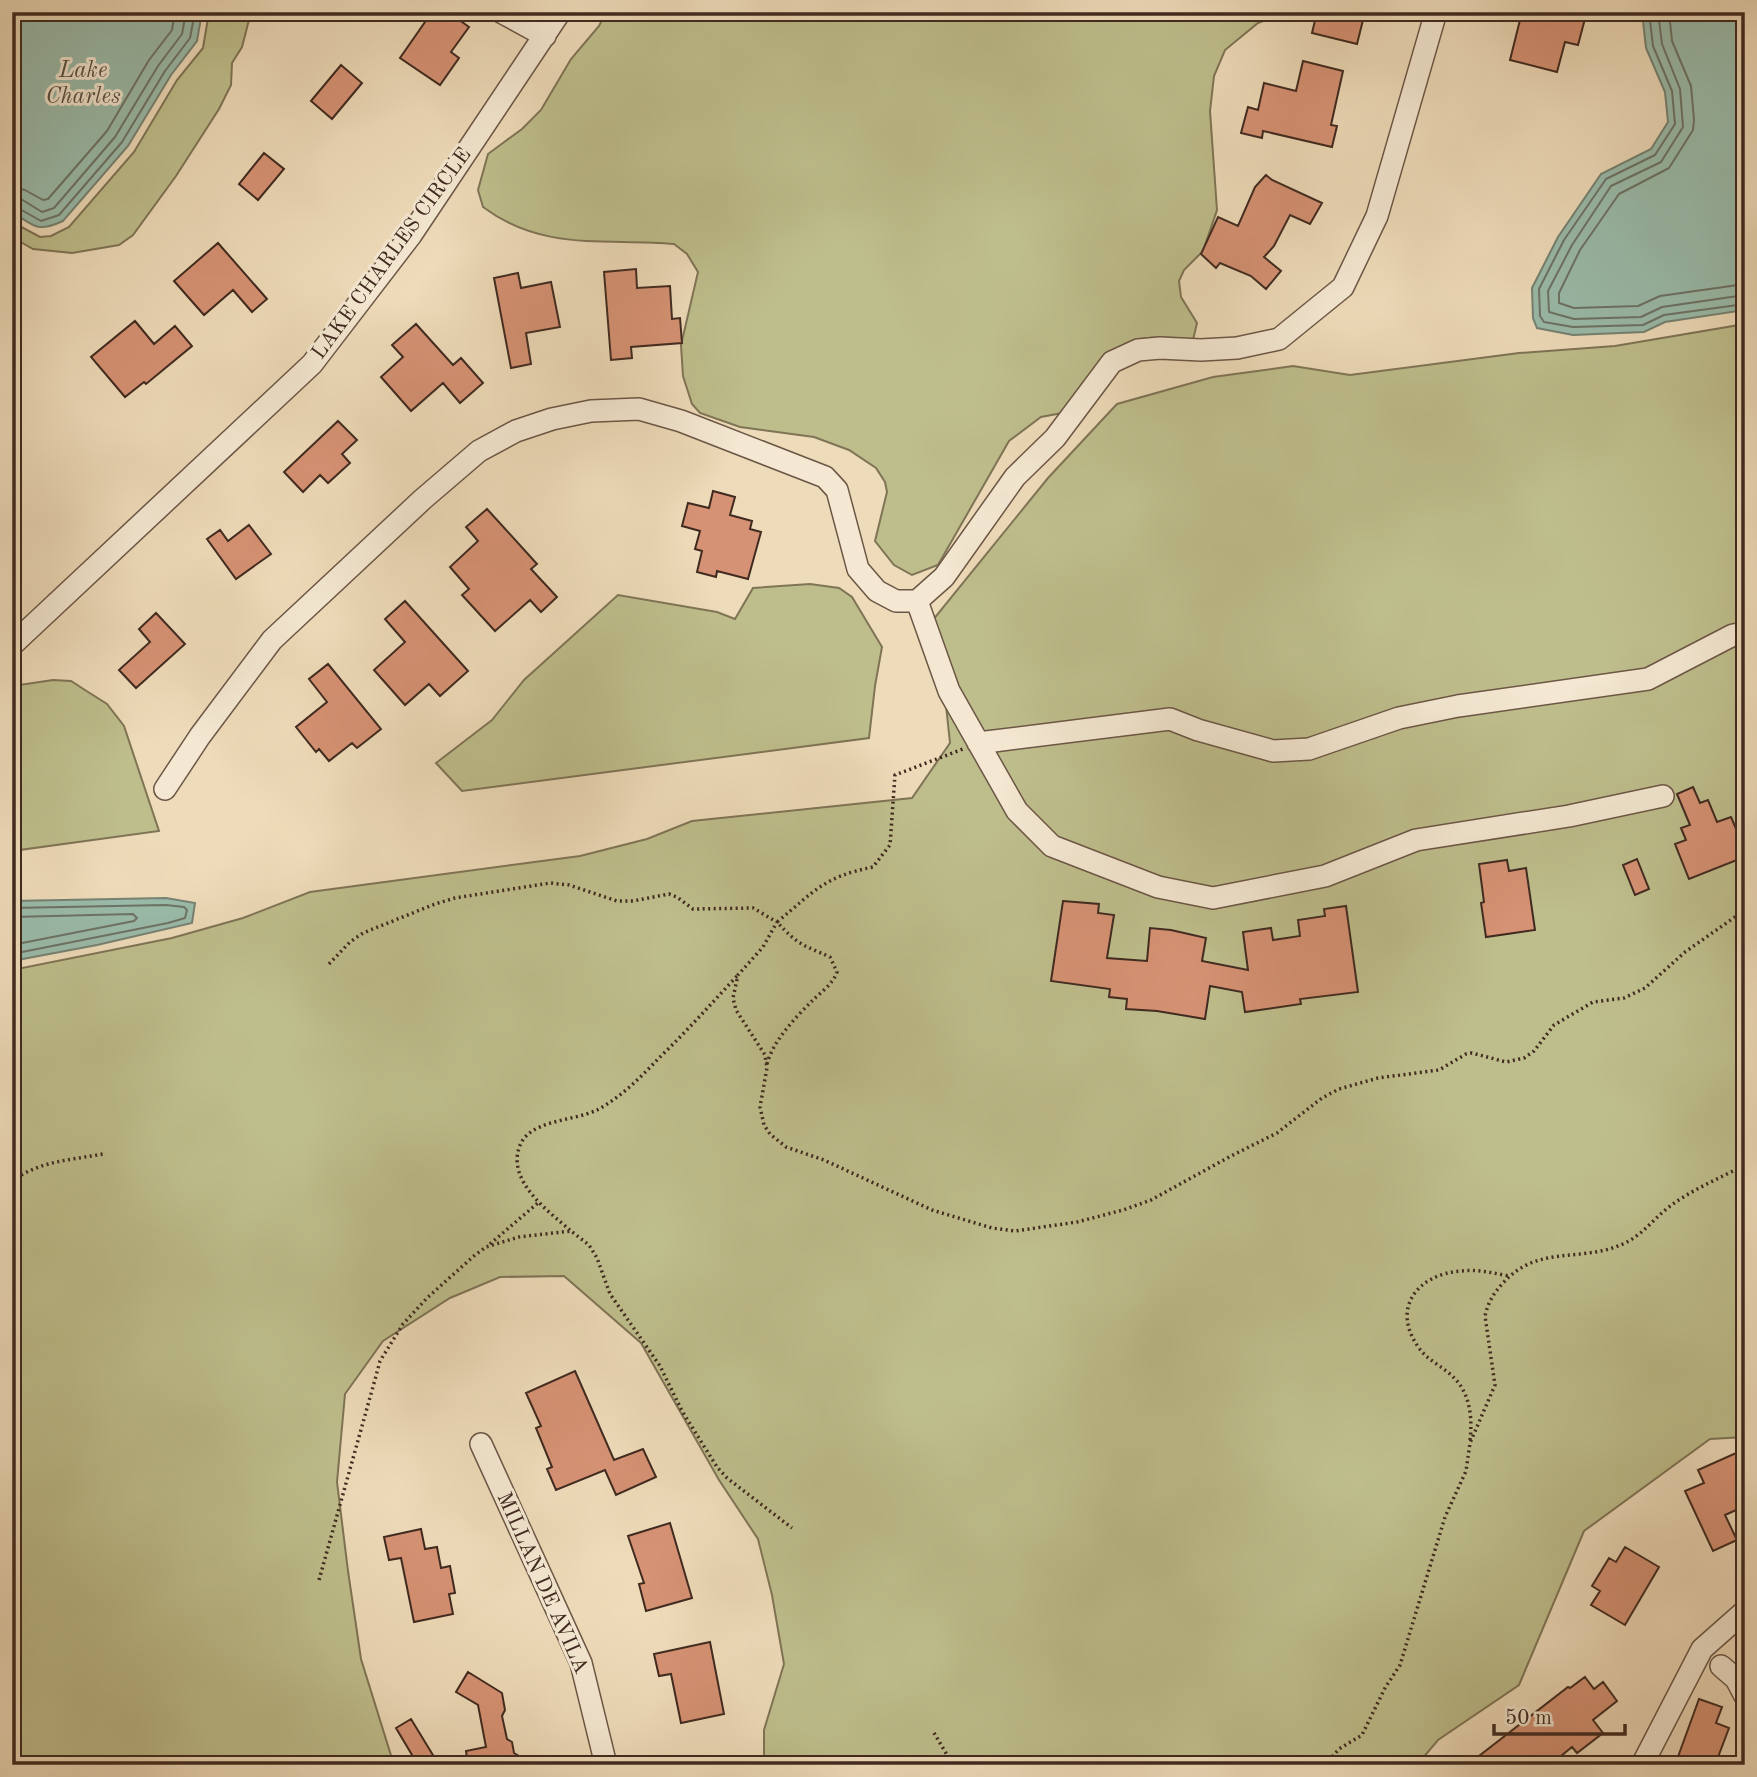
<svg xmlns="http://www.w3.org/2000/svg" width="1757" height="1777" font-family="'Old Standard TT',serif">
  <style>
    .green { fill: #bebe8c; stroke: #7f7456; stroke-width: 2 }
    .water { fill: #9abcab; stroke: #768273; stroke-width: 2 }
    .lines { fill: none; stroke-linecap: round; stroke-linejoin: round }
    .shore { stroke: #6d7366; stroke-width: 2 }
    .building { fill: #d69274; stroke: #402a20; stroke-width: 2 }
    .minor-casing { stroke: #6c5646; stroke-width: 24 }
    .path { stroke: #402a20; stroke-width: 3.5; stroke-dasharray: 2 3.5; stroke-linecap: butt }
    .minor { stroke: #f4e8d2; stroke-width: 21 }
    .labels { text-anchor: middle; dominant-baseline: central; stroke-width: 6; stroke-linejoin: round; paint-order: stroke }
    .street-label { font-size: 21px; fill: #402a20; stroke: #f4e8d2 }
    .water-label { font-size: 23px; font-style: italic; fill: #564e43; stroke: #f4e8d2 }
  </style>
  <rect width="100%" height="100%" fill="#eedbb9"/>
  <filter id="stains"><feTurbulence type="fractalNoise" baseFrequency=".00286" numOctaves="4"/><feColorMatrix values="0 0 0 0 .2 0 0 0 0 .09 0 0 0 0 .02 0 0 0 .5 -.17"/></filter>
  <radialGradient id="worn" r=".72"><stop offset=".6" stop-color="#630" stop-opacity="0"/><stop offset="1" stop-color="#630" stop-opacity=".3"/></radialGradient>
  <path class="green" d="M209,12H251L242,47L232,63L231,85L219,109L176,176L133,235L119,245L72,253L33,249L12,237V222L40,237L51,236L69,227L134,152L177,80L203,48Z
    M606,12H1287L1258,23L1225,50L1214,76L1210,111L1217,210L1203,251L1184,270L1179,281L1181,297L1197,323L1193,340C1174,338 1151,335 1133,341C1101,351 1082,387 1062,413L1041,417L1009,441L938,565L912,575L894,565L875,541L887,492L885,482L876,468L849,450L814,437L740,427L700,413L692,404L683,376L681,345L698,272L687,254L674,244C605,238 543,252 483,207L478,190L488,154L522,129L541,110L571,59L599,26Z
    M1745,324V1437L1710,1439L1584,1531L1519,1685L1438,1740L1417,1765H764V1730L784,1664L772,1595L758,1539L719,1480L641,1343L564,1276L500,1277L450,1298L383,1341L345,1394L337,1482L348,1571L361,1659L394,1765H12V970L172,938L243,918L310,892L580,856L647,839L692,821L912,798L950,743L945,696L928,626L1048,478L1117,404L1213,377L1293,366L1350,375L1519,353L1615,346Z
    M810,584L839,588L852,597L882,647L875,686L869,738L462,791L436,763L492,720L524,680L618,595L717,612L735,619L753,588Z
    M53,680L71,681L85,690L107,704L124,726L159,831L12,851V686Z"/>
  <path class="water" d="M12,12H202L197,41L171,75L128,146L63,221C36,233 35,226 12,212Z
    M1642,12H1745V310L1665,322L1644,332L1573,335L1537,328L1533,318L1532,288L1558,237L1601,174L1651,149L1668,122L1665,92L1646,48Z
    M166,898L195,903L192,923L97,945L12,961V901Z"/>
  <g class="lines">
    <path class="shore" d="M1649,12L1653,46L1672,91L1675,124L1655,155L1606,179L1564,240L1539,289L1540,316L1544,322L1573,327L1643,325L1664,315L1745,304
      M1658,12L1662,44L1680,89L1683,127L1661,162L1611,186L1572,245L1548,291L1549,312L1574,319L1641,317L1662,307L1745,295
      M1669,12L1672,41L1691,86L1694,120L1693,130L1669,168L1619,194L1580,250L1559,293V303L1574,308L1638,306L1660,296L1745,284
      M12,187L25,190L43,200L48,199L107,131L149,60L172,30L175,12
      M12,198L21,199L42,212L54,208L115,137L158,66L182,34L186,12
      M12,207L18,208L41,221L59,215L122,142L165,71L190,38L195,12
      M12,908L166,905L184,907L187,910L185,918L168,923L12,954
      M12,917L133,914L137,918L134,921L12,945"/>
  </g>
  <path class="building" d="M432,12H448L469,27L451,52L459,58L440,85L400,58Z
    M1317,12H1365L1357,44L1312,33Z
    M1522,12H1575L1586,15L1578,45L1565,42L1557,72L1510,60Z
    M1303,61L1343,71L1331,125L1337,126L1332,147L1263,131L1262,138L1241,133L1248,107L1258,110L1264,83L1296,91Z
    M341,65L362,83L332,119L311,101Z
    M264,153L284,169L258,200L239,184Z
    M1266,175L1272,180L1322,203L1310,224L1290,215L1274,246L1264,257L1281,271L1266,289L1251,276L1220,263L1216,268L1201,254L1218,217L1238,226L1255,187Z
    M218,243L267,299L252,312L233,290L204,315L174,281Z
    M636,269L637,288L670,286L672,319L680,318L682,343L631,347L632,358L611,360L604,272Z
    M518,273L521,288L551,282L560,327L526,333L531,364L511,368L494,278Z
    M135,321L154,344L175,326L192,346L146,384L144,382L125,397L91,357Z
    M416,324L453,365L461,358L483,383L460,403L443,383L411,411L381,377L403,357L392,345Z
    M338,421L357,440L342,454L350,463L328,483L320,475L303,492L284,472Z
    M713,491L735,497L730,515L752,521L750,529L761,532L748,579L717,571L716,577L697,572L702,551L695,549L700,531L682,526L688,503L709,508Z
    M487,509L537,564L531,569L557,597L541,612L530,600L495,631L462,595L469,589L450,567L478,541L466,527Z
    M249,525L271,554L236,579L207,539L220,530L228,541Z
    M405,601L468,671L440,696L429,684L405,705L374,670L405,642L385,619Z
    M156,613L185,644L136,688L119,670L150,642L139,629Z
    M328,664L381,729L357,748L352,743L329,761L319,749L316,752L296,727L327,702L309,679Z
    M1693,787L1700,803L1708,800L1717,822L1731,817L1743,845L1737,847L1742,858L1689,879L1675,844L1686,840L1681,828L1690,825L1677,794Z
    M1637,859L1649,889L1635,895L1623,865Z
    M1507,860L1509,871L1526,868L1535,930L1486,937L1481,903L1484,902L1479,864Z
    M1063,901L1099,904L1098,913L1114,915L1107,958L1147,961L1150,928L1171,930L1206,938L1202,961L1248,970L1243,932L1271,928L1273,940L1300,936L1298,920L1325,916L1324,909L1346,906L1358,992L1300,999L1301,1004L1245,1012L1242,992L1210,986L1205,1019L1157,1011L1126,1009L1127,999L1109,997L1110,989L1051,981Z
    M575,1371L614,1460L643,1449L656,1477L616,1495L605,1470L556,1490L547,1469L552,1467L536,1428L541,1426L526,1393Z
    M1745,1449V1506L1725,1515L1737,1540L1713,1551L1685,1491L1704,1483L1698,1470Z
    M670,1523L692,1598L646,1611L639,1584L644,1583L628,1536Z
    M421,1529L425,1549L437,1547L441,1568L450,1566L455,1593L449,1594L453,1614L414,1622L401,1558L389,1560L384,1537Z
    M1625,1547L1659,1567L1625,1625L1591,1605L1600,1591L1592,1586L1609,1558L1616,1562Z
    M710,1642L724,1714L681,1723L671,1674L659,1676L654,1654Z
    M468,1672L502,1693L505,1710L502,1716L507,1739L512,1742L514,1753L534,1765H468L466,1751L486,1747L478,1705L456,1692Z
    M1585,1677L1594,1689L1603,1682L1617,1701L1593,1720L1603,1733L1577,1753L1572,1747L1550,1765H1486L1479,1756L1568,1687L1570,1688Z
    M1699,1699L1722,1707L1716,1723L1729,1728L1715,1765H1675Z
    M411,1719L439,1765H418L396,1728Z"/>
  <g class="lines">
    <g class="minor-casing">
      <path id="minor" d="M501,12L545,36
        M917,601L949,691L1017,811L1052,846L1158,887L1213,898L1325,876L1416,840L1569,816L1663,796
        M12,645L312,364L411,235L560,12
        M978,743L1170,719L1198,730L1273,751L1309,749L1399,718L1458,706L1648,679L1733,635L1745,633
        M165,789L200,736L272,640L423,499L479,451L516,431L552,419L591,411L639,409L681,421L825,477L837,490L858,569L877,591L896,601H917L944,577L1015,477L1055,438L1112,362L1138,350L1160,348L1201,350L1237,348L1279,339L1343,287L1377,216L1436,12
        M481,1444L581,1663L606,1765
        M1721,1666L1736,1679L1745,1696
        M1642,1765L1702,1649L1745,1611"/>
    </g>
    <path class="path" d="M329,964L350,942L363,933L435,904L455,898L550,883L569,885L617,901H633L669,894L677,897L693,909L753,908L777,922L763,947L738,975L733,998L736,1010L765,1055L767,1068L760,1107L764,1125L770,1134L786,1147L824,1160L932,1210L992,1228L1015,1231L1077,1222L1123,1210L1151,1200L1231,1156L1277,1133L1322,1098L1339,1089L1378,1078L1439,1070L1466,1054L1472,1053L1506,1062L1524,1058L1534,1051L1554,1025L1593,1002L1624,998L1645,988L1685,952L1745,910
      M767,1064C773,1041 795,1018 812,1001C821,992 833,984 837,972L830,957C803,945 798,945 777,922C815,891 823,877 873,867L890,845L895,775L963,749
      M12,1181C39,1161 71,1160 103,1154
      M570,1230C548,1211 508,1182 519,1148C528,1119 572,1122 597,1110C621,1097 640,1078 659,1058C686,1032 711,1004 737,976
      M490,1244L539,1202
      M1470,1440C1472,1422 1471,1404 1462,1388C1450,1368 1430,1364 1419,1348C1390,1308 1418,1274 1461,1271C1477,1269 1493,1273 1509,1276
      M319,1580L376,1376L380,1361L403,1324L427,1298L475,1255L486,1247L519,1237L571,1231L589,1245L597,1258L610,1294L660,1366L682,1411L717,1467L727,1478L792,1528
      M934,1733L953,1765
      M1325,1765L1339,1749L1362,1735L1385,1688L1400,1665L1445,1517L1466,1471L1470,1443L1495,1385L1485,1316C1488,1302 1494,1293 1503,1283C1538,1244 1581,1263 1623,1244C1643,1235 1653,1219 1669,1207C1691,1190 1720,1178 1745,1165"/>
    <use href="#minor" class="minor"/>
  </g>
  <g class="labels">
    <g class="street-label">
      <text transform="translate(392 254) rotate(-54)">LAKE CHARLES CIRCLE</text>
      <text transform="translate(542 1583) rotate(66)">MILLAN DE AVILA</text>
    </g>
    <g class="water-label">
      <text x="83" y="70">Lake<tspan x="83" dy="26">Charles</tspan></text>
    </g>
  </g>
  <rect width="1757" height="1777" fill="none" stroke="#eedbb9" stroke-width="42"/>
  <rect x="14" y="14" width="1729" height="1749" fill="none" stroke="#402a20" stroke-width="3.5"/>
  <rect x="21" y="21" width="1715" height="1735" fill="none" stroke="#402a20" stroke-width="2"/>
  <path d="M1494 1724v10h131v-10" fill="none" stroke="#402a20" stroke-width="3.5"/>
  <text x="1505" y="1724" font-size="21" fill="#402a20" stroke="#f4e8d2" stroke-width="5" paint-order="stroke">50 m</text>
  <rect width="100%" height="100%" filter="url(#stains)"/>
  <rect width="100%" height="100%" fill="url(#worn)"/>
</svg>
